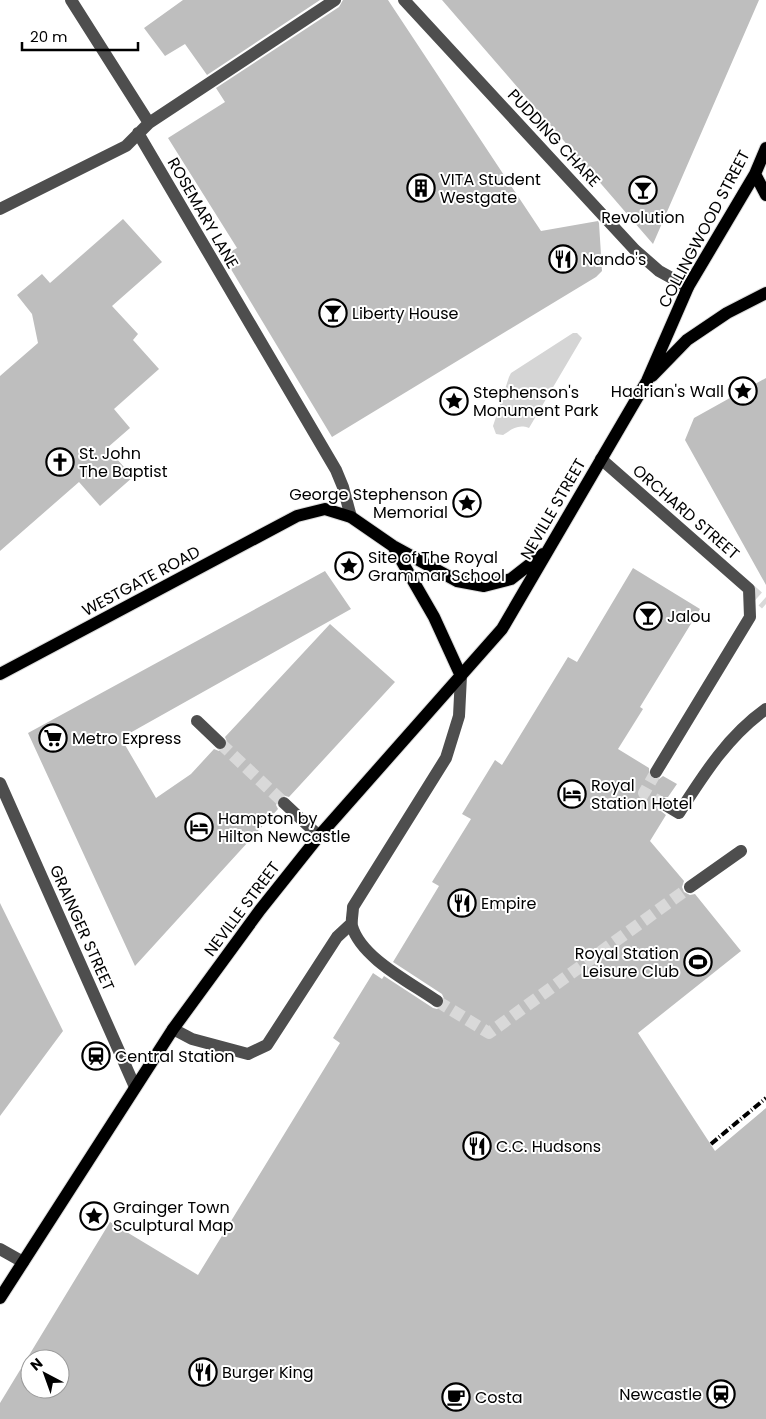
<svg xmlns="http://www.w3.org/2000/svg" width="766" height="1419" font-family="Poppins,sans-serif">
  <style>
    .green { fill: #d5d5d5 }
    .building { fill: #bebebe; fill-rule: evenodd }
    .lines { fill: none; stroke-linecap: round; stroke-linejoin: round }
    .minor-tunnel { stroke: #d9d9d9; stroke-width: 12; stroke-dasharray: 12 6; stroke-linecap: butt }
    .major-casing { stroke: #dbdbdb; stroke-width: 14 }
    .minor { stroke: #4e4e4e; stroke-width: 12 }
    .major { stroke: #000; stroke-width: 12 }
    .rail { stroke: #000; stroke-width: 4; stroke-dasharray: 8 2.5 1 2.5; stroke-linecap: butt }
    .labels { text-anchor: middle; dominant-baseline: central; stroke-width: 4; stroke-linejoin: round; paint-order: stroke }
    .street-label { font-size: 16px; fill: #000; stroke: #fff }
    .poi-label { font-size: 16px; fill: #000; stroke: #fff; text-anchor: start }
  </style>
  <rect width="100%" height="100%" fill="#fff"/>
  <path class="green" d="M573,333H577L582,338L529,428C518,424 512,429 503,435L496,434L493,426L509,377L511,373Z"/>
  <path class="building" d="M183,0H320L207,75L185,44L165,56L144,28Z
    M343,0H388L541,231L598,221L599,223L602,271L596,277L332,437L223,256L237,248L168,138L225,102L216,88L339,7Z
    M442,0H759L653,244L545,119Z
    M123,219L162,262L112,306L138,334L133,340L159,369L114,409L130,428L107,448L133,477L100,506L79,482L0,551V376L38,343L32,314L17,295L42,274L50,283Z
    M766,378V585L685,440L694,418Z
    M633,568L700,609L640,707L643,709L618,749L649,768V775L652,779H659L663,776L677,784L668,797H661L657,800V808L666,815L650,841L684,881L682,887L684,892L690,895L695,894L741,951L638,1033L715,1151L766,1108V1419H0V1403L110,1222L198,1275L340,1043L333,1038L373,973L382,979L384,976L433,1008L437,1009L443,1006L445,1001L442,994L393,962L439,886L432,882L471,819L462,814L495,760L502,765L568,657L577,662ZM30,1359H60V1389H30Z
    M325,571L351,609L121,738L156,798L191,774L214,749L219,751L225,749L228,744L225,737L330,624L395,682L289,797L282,795L278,798L276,805L278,809L135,966L28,733Z
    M0,903L63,1031L0,1116Z"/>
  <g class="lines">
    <path class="minor-tunnel" d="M749,589L766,604
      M220,743L284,803
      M656,772L644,793L664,804
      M437,1001L489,1033L690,887"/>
    <g class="major-casing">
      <path id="major" d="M755,174L766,195
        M652,376L687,340L727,313L766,293
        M393,546L434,617L461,676
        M0,674L297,516L325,509L351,517L393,546L457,581L484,586L511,579L543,554
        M0,1298L173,1029L260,910L319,836L502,629L647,381L688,287L755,174L766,148"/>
    </g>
    <path class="minor" d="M71,0L149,123
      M404,0L635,250L659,271L688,287
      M138,133L336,470L343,487L351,517
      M0,209L126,146L149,123L335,0
      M601,459L749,589L750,617L656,772
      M197,721L220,743
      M0,783L135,1087
      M284,803L319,836
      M664,804L679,813C704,774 728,736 766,709
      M690,887L741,851
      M437,1001C410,982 361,958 352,926C351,920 353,913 353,907L446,758L459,716L461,676
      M173,1029L192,1039L248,1054L267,1045L337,937L351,924
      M0,1249L23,1262"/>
    <use href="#major" class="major"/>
    <path class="rail" d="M711,1144L766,1098"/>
  </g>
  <defs>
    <g id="building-ring" transform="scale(1.4375)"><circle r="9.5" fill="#fff" stroke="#000" stroke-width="1.5"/><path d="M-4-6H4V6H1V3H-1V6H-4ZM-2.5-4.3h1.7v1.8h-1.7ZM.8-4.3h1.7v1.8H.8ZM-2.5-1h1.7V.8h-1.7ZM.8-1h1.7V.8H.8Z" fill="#000"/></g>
    <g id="bar-ring" transform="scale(1.4375)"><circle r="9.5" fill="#fff" stroke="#000" stroke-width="1.5"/><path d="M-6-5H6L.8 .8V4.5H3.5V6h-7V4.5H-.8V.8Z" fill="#000"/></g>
    <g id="restaurant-ring" transform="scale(1.4375)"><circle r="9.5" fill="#fff" stroke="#000" stroke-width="1.5"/><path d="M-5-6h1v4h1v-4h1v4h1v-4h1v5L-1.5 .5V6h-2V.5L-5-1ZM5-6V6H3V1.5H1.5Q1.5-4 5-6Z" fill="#000"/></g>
    <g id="sight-ring" transform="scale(1.4375)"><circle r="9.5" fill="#fff" stroke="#000" stroke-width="1.5"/><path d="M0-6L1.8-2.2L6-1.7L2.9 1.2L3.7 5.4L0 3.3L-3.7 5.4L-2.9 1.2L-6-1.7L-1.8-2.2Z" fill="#000"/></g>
    <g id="church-ring" transform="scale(1.4375)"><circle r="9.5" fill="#fff" stroke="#000" stroke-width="1.5"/><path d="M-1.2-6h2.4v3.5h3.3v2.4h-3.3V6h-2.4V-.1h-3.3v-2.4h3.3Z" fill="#000"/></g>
    <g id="supermarket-ring" transform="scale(1.4375)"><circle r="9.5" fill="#fff" stroke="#000" stroke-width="1.5"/><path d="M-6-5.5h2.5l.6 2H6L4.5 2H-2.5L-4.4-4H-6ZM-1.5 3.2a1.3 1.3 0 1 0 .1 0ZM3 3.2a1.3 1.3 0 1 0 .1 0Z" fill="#000"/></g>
    <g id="hotel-ring" transform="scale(1.4375)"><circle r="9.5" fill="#fff" stroke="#000" stroke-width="1.5"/><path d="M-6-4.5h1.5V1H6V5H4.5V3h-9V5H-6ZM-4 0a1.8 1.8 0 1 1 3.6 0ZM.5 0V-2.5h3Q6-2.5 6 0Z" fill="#000"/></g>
    <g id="stadium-ring" transform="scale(1.4375)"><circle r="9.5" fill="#fff" stroke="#000" stroke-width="1.5"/><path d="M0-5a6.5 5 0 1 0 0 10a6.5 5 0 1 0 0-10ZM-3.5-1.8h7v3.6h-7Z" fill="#000"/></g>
    <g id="station-ring" transform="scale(1.4375)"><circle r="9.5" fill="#fff" stroke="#000" stroke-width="1.5"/><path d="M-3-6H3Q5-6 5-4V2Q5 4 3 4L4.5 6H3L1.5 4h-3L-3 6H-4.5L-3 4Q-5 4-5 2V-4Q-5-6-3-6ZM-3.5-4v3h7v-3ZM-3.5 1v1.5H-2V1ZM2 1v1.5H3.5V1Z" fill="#000"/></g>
    <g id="cafe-ring" transform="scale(1.4375)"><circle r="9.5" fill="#fff" stroke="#000" stroke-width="1.5"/><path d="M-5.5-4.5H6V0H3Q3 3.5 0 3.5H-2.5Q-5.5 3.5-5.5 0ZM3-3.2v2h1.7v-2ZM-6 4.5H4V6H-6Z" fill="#000"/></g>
  </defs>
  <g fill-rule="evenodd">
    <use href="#building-ring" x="421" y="188"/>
    <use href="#bar-ring" x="643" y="190"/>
    <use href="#restaurant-ring" x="563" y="259"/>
    <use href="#bar-ring" x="333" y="313"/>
    <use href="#sight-ring" x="743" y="391"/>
    <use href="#sight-ring" x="454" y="401"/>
    <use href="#church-ring" x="60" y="462"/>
    <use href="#sight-ring" x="467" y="503"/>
    <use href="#sight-ring" x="349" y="566"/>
    <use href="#bar-ring" x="648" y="616"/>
    <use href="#supermarket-ring" x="53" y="738"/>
    <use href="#hotel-ring" x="572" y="794"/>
    <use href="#hotel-ring" x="199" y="827"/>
    <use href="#restaurant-ring" x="462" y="903"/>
    <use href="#stadium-ring" x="698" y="962"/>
    <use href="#station-ring" x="96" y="1056"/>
    <use href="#restaurant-ring" x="477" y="1146"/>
    <use href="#sight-ring" x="94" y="1216"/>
    <use href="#restaurant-ring" x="203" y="1372"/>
    <use href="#station-ring" x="721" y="1394"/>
    <use href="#cafe-ring" x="456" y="1397"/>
  </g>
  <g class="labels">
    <g class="street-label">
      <text transform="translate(554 138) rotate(47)">PUDDING CHARE</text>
      <text transform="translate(203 213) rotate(60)">ROSEMARY LANE</text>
      <text transform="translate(704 229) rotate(-62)">COLLINGWOOD STREET</text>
      <text transform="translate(553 509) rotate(-60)">NEVILLE STREET</text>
      <text transform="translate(686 512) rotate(41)">ORCHARD STREET</text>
      <text transform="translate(141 581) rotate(-28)">WESTGATE ROAD</text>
      <text transform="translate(242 909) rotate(-53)">NEVILLE STREET</text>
      <text transform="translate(82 928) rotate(66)">GRAINGER STREET</text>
    </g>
    <g class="poi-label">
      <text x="440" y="179">VITA Student<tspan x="440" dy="18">Westgate</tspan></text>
      <text x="643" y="217" text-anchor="middle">Revolution</text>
      <text x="582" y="259">Nando's</text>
      <text x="352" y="313">Liberty House</text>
      <text x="724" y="391" text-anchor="end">Hadrian's Wall</text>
      <text x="473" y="392">Stephenson's<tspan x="473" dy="18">Monument Park</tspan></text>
      <text x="79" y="453">St. John<tspan x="79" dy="18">The Baptist</tspan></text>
      <text x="448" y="494" text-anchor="end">George Stephenson<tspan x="448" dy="18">Memorial</tspan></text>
      <text x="368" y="557">Site of The Royal<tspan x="368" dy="18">Grammar School</tspan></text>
      <text x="667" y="616">Jalou</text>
      <text x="72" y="738">Metro Express</text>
      <text x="591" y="785">Royal<tspan x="591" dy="18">Station Hotel</tspan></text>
      <text x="218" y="818">Hampton by<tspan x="218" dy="18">Hilton Newcastle</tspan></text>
      <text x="481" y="903">Empire</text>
      <text x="679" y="953" text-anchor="end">Royal Station<tspan x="679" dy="18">Leisure Club</tspan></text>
      <text x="115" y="1056">Central Station</text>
      <text x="496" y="1146">C.C. Hudsons</text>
      <text x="113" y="1207">Grainger Town<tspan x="113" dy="18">Sculptural Map</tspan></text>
      <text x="222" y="1372">Burger King</text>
      <text x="702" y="1394" text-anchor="end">Newcastle</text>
      <text x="475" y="1397">Costa</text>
    </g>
  </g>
  <g transform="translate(45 1374) rotate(319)"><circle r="24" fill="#ffffff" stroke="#999999"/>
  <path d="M0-4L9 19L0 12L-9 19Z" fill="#000000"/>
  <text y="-8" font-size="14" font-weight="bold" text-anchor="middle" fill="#000000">N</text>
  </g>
  <path d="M22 42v8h116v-8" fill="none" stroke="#000000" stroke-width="2.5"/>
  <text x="30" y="42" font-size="15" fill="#000000" stroke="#ffffff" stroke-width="4" paint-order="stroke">20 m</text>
</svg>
